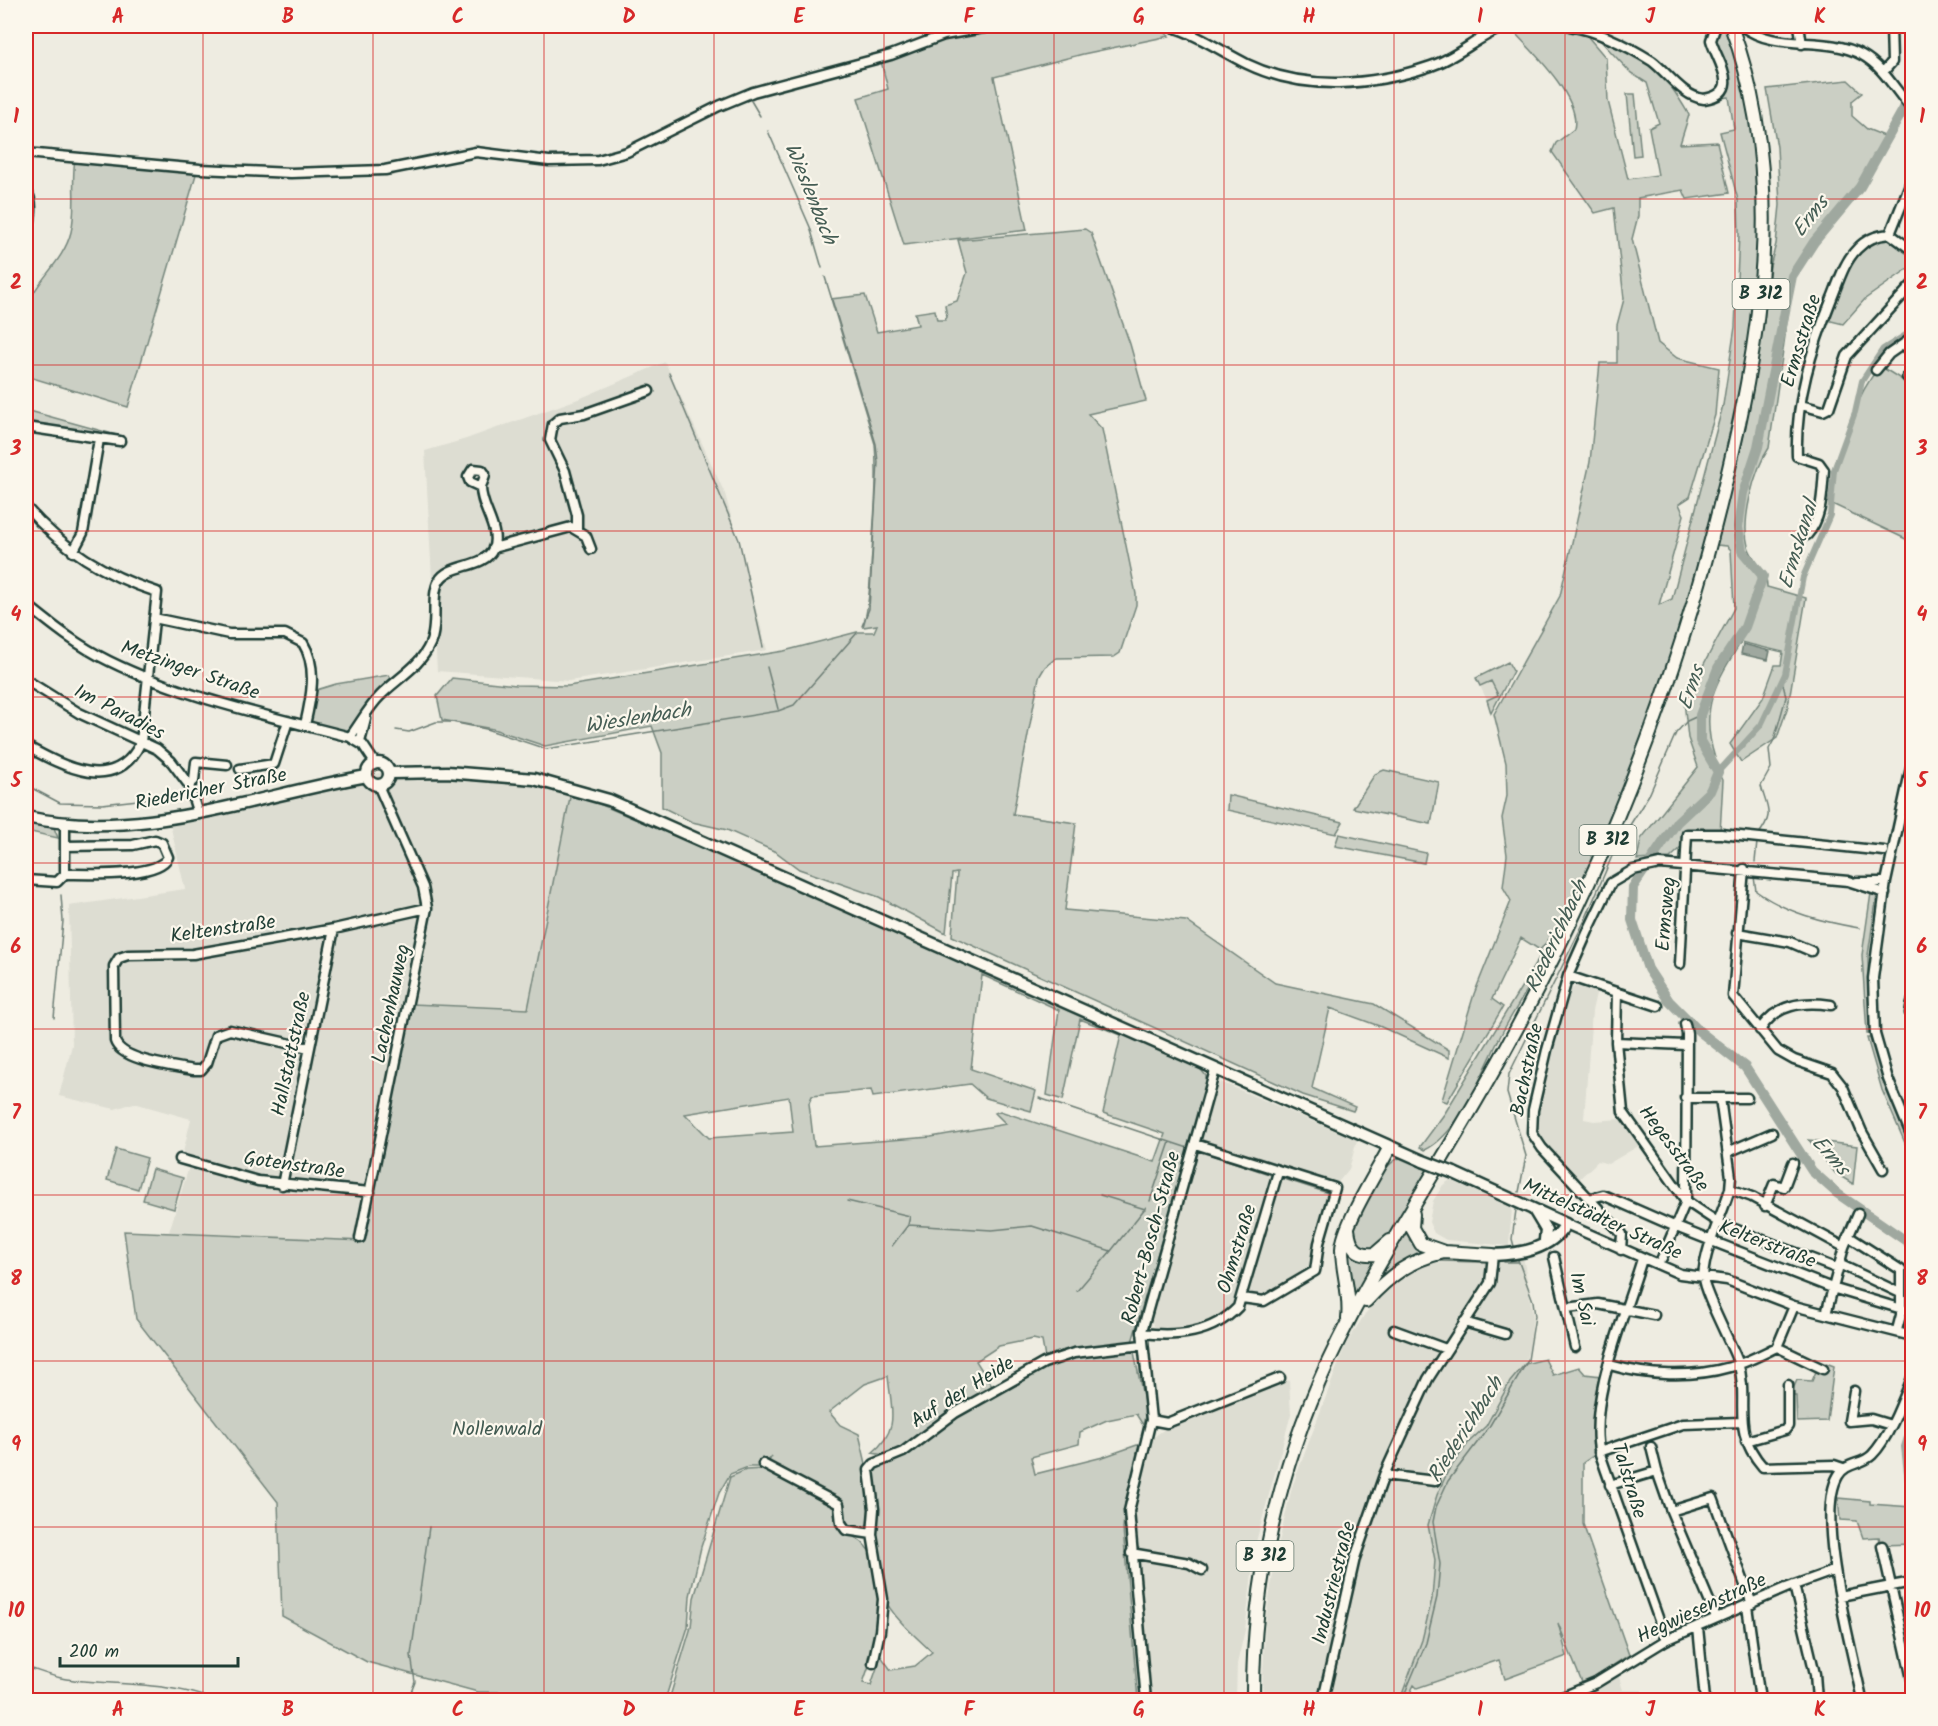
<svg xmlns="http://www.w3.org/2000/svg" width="1938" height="1726" font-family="Kalam,sans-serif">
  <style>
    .built { fill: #ddddd2 }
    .green { fill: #cbcfc4; stroke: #75867c; stroke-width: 1.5; fill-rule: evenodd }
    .water { fill: #9fa89f; stroke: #6c7d74; stroke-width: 1.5 }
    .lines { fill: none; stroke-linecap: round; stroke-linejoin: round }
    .stream { stroke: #6c7d74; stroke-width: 1.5 }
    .canal { stroke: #9fa89f; stroke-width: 6 }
    .river { stroke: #9fa89f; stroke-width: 10 }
    .minor-casing { stroke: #1f3d34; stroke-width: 13 }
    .major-casing { stroke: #1f3d34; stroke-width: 15 }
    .highway-casing { stroke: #1f3d34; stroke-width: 16 }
    .minor { stroke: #fbf7ec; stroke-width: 8 }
    .major { stroke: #fbf7ec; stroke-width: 10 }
    .highway { stroke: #fbf7ec; stroke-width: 12 }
    .major-bridge-casing { stroke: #1f3d34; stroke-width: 15; stroke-linecap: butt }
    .major-bridge { stroke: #fbf7ec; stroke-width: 10 }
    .grid { fill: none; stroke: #d62828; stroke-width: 1.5; stroke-opacity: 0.55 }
    .labels { text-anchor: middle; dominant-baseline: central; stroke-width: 4.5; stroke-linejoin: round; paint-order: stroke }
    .shield { fill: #fbf7ec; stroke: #61756b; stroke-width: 1.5 }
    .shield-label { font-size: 18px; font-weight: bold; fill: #1f3d34 }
    .street-label { font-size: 20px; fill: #1f3d34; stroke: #fbf7ec }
    .park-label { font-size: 20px; fill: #415a51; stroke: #fbf7ec }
    .water-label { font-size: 21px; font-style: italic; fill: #455d54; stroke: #fbf7ec }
    .neatline { fill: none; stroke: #d62828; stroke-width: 2 }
    .grid-label { font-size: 20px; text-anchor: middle; font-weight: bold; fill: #d62828 }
  </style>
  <rect width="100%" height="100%" fill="#eeece1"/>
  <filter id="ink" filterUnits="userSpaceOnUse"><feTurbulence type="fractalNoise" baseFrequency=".0167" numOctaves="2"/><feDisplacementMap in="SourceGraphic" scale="12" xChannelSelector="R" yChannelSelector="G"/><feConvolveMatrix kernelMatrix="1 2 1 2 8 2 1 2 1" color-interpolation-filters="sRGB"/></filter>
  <g filter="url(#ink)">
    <path class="built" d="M665,362L725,494L767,650L569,681L437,671L425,451L466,439L581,398Z
      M1491,681L1498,695L1487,700L1480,686Z
      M491,769L573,782L529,1010L411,1003L363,1241L169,1232L191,1160L182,1157L191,1119L134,1103L115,1109L59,1096L72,1045L69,906L185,889L170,824L216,810L388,771Z
      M1580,983L1597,989L1592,1011L1584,1119L1594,1121L1620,1119L1640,1145L1608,1164L1598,1161L1578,1180L1541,1142L1536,1132L1543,1074L1566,993Z
      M1221,1082L1357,1140L1349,1169L1330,1192L1311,1267L1307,1272L1265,1296L1257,1297L1240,1294L1223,1314L1196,1327L1176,1332L1162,1331L1153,1325L1151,1316L1216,1087Z
      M1450,1180L1512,1208L1509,1246L1446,1240L1434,1233L1429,1222L1433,1201L1443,1185Z
      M1523,1256L1533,1315L1530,1344L1525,1364L1510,1382L1486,1426L1469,1442L1448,1471L1431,1510L1428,1525L1435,1560L1432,1599L1422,1640L1399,1700H1262L1265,1624L1276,1555L1292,1487L1345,1346L1365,1314L1388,1287L1412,1270L1432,1263Z
      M1289,1380L1291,1414L1256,1542L1245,1630L1237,1664L1236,1700H1151L1133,1512L1151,1439L1166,1428Z
      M1618,1674L1623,1690H1642V1700H1561Z"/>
    <path class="green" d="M1007,26H1157L1169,36L1083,54L994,77L1027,230L904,245L858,98L888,89L881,61L946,38Z
      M1531,26H1556L1583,31L1606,58L1608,101L1628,179L1658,175L1649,128L1659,123L1647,83L1631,73L1597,37C1648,61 1660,64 1689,115L1680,144L1717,142L1729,193L1687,199L1683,190L1638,198V216L1632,239L1658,343L1677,358L1719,368L1715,415L1690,497L1679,504L1684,515L1659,605L1672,599L1723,405L1735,327L1739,234L1738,200L1720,132L1734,129L1729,97L1719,98C1745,61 1703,51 1721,26H1726L1746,97L1761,196L1756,306L1727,462L1699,560C1694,608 1673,657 1656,703C1628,778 1599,852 1564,925C1548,959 1522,996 1503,1031C1484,1067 1463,1131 1425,1150L1420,1147L1445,1113L1554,933L1540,950L1521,938L1492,999L1503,1007L1447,1102L1442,1100L1474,994L1511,901L1503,887L1507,855L1502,818L1507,796L1506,763L1494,714L1560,596L1590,462L1600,363H1617V325L1624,299L1614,208L1595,213L1552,152L1556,143L1574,129C1582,98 1531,50 1511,29Z
      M1848,80L1862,93L1852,101V116L1867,129L1887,137L1850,196L1794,273L1769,448C1754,470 1741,520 1748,546C1753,563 1767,567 1767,587L1806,598L1788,706L1777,738L1741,762L1730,744L1763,698L1775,665H1781L1783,652L1741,642C1715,683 1699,709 1715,758L1710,767L1723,780L1720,833H1684L1682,847L1670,858L1637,860L1641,839L1698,767L1688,738L1684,701L1734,608L1731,550L1727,546L1717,545L1745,430L1764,321L1770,266L1776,244L1780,205L1777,147L1767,89Z
      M1627,94H1635L1641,155L1633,156Z
      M75,159L197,171L128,407L26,376C26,360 22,320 26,307C36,281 64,261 71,232C77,208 71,183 75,159Z
      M1085,229L1091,233L1130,344L1146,401L1088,414L1102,429L1136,594V605L1120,653L1114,657L1056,658L1045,667L1039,677L1013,814L1076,823L1065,910L1186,921L1275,983L1374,1004L1449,1050V1058L1379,1026L1330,1008L1312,1088L1355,1107L1353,1111L1303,1095L952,936L957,873L952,874L946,933L879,897L799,869L776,852L727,830L692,822L662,807V753L652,726L545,746L493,729L442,720L437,696L452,678L516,685L568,686L784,651L857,632H874L877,625L863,627C870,603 870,577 872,552C874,517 878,480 875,444L831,299L865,295L877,332L918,325L915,313L935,310L937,320H945L947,317L945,305L957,301L967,273L958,240Z
      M1890,237L1911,252L1912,266L1865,299L1843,324L1827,320L1849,266L1870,242Z
      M1880,366L1912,386V542L1828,502C1840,456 1849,403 1880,366Z
      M26,410L120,436L119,438L26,425Z
      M1508,662L1513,671L1491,713L1487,700L1498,695L1491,681L1480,686L1476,678Z
      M389,675L391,678L347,732L312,724L311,719L316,690L336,684Z
      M1384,770L1439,782L1431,824L1353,808L1375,774Z
      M571,792L815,895L1199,1067L1206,1076V1088L1132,1342L1146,1412L1143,1425L1136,1414L1107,1420L1080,1432L1079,1444L1031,1457L1035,1474L1103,1457L1140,1444L1125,1503L1123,1529L1138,1700H669L691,1627L694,1598L730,1477L746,1470L764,1469L772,1456L763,1467H748L730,1474L719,1493L701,1547L690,1596L688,1627L665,1700H588L534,1692H478L367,1662L282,1616L278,1502L136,1319L124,1231L364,1241L412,1004L528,1009ZM982,975L1059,1010L1047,1095L1063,1100L1080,1019L1121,1035L1103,1113L1165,1134L1155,1162L1000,1111L995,1113L1006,1124L931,1137L814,1146L809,1103L812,1096L871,1090L873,1097L970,1084L986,1098L1031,1111L1036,1091L971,1069ZM789,1097L793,1132L709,1138L685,1114ZM1033,1339L1042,1341L1045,1358L1068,1352L1050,1365L997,1392L912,1441L992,1386L976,1361L999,1346ZM888,1376C891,1409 901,1429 872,1453L884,1455L888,1462L875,1467C873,1499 870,1568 883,1596C893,1618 915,1636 932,1652L915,1666L891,1670L881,1656L871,1685L863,1683L873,1654L880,1601L871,1553L862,1542L851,1535L852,1531L867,1525C876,1495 866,1464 859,1434L840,1425L829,1412L865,1384Z
      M1228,795L1343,822L1336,834L1227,810Z
      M26,821L54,828L58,838L26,831Z
      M1339,834L1426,853L1424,863L1335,846Z
      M1871,893L1877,895L1868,955L1869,1034H1867L1862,955Z
      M1867,1038H1870L1887,1089L1912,1146V1159L1882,1090Z
      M1809,1140L1857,1146L1853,1184L1835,1173Z
      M116,1149L147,1158L138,1189L107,1180Z
      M1403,1157L1432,1170L1387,1240L1378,1249L1361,1250L1351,1234L1352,1227C1362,1208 1381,1161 1403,1157Z
      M152,1169L183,1178L174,1209L143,1200Z
      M1407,1227L1427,1250L1383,1278L1380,1277Z
      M1346,1243L1378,1255L1354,1304Z
      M1545,1359L1553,1375L1579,1367L1585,1374L1601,1376L1594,1411L1597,1453L1583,1463V1524L1629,1655L1583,1685L1558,1623L1567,1656L1505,1679L1499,1660L1417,1688L1414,1685L1407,1699L1401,1697L1422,1640L1432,1599L1435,1560L1428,1525L1437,1495L1448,1471L1469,1442L1486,1426L1510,1382L1525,1364Z
      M1826,1363L1834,1366L1827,1421L1797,1422L1796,1396H1790L1797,1380L1812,1381L1817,1369Z
      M1838,1498L1870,1501V1504L1912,1507V1544L1881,1545L1879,1537L1863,1538L1857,1521L1840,1520Z"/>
    <path class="water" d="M1743,644L1770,651L1768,660L1741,654Z"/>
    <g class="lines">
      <path class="stream" d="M750,99L760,116
        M768,131L810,227L822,268
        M825,277L876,444L878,462L870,592L869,609L862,626
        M669,373L739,540L763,647
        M767,667L778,709
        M396,730L409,732L436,722H452L486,729L546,749L778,711L794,705L857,633
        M26,785L60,803L102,804L183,795
        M1758,835C1775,813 1767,810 1761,786L1771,768L1769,749L1774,740L1786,697L1782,680
        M1755,862L1757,842
        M1754,877L1756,891C1786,913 1824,922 1859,928
        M1907,919L1912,916
        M54,1018L63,921L61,895
        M1039,1098L1170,1142
        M1209,1154L1272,1175
        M1281,1178L1328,1193
        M1519,1192L1526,1156L1507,1093L1509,1074L1585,920L1615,849L1650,793L1676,733L1687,721L1700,715
        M1100,1195L1145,1209
        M847,1201L910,1216L908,1225
        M1150,1201L1170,1142L1188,1148
        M892,1246L908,1225L992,1230L1032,1226L1111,1251L1146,1207
        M1515,1250L1512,1239L1516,1210
        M1440,1261L1481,1262
        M1504,1262H1518
        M1077,1291L1111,1251
        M26,1667C39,1671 53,1677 66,1679C116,1686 168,1681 215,1700
        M408,1700L415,1682L411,1655L429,1527
        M1402,1700L1426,1643L1437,1597L1440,1564L1433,1522L1436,1507L1448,1481L1489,1427L1528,1360L1535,1316L1533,1301L1517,1257"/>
      <path class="canal" d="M1718,772L1761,725L1785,674L1803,577L1830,515L1834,470L1855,412L1862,381L1883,349L1912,331"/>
      <path class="river" d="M1912,94L1860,187L1814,242L1792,276L1758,447L1743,493L1738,527L1742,551L1763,576L1745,627L1718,668L1700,715V741L1718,772L1710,791L1677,822L1633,887L1632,920L1648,969L1669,1001L1699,1031L1745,1067L1812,1171L1838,1194L1912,1245
        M1912,1428L1906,1447L1912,1499"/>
      <g class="minor-casing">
        <path id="minor" d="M1169,26C1197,34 1221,51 1247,64C1305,92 1372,86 1431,66C1459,57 1480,34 1508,26
          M1570,26C1598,31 1628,46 1652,61C1668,73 1683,97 1704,99C1744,93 1716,60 1711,40L1716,26
          M1742,26C1778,53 1824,34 1862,55C1884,67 1896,92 1912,109
          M1799,26L1802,44
          M1883,72L1892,62L1891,26
          M26,153L200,169L291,173L385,170L476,152L549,161L598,160L627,152L719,106L753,92L891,55L944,35L995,26
          M26,190C35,203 30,223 26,237
          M1890,234L1912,179
          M1876,370L1889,354L1912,338
          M1912,371L1907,377L1912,382
          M1801,405L1823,411L1829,408L1847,356L1912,285
          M26,427L120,441
          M26,507C63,549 104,575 157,592L141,742C116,795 64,767 26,746
          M577,529V515L565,471L550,440L553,424L560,418L584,414L649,391
          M1807,535C1823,517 1822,492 1824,470L1819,463L1797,456C1795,401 1812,348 1832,298C1839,281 1844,262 1857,249C1866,239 1877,235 1890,234L1912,250
          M493,548L571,527L586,536L591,549
          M73,552L83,533L99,439
          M26,604C52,625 78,646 109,661C184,698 269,716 350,737L363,745L375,763
          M154,618L229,634H285L303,643C318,667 311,699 305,725
          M26,680L79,713L157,749L171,761L189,785L198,814
          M350,737C360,724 368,708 380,696C396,679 420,667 430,644C439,625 430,595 439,581C449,563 484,569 493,549C501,529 480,507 481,487C482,482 485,479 485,474L482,470L473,469L468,477L470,482L481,487
          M360,742L366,719
          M1912,763L1886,882L1873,978L1875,1034L1888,1079L1912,1137
          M240,769L274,764L288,721
          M189,785L194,781L196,762L227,765
          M65,846L133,845L155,840L162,843L168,857C158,878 87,874 65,874
          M1744,869L1733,996L1778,1051L1794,1060L1832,1073L1843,1087L1862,1132L1883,1169
          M65,874V824
          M26,880L57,882L65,874
          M1857,882H1886
          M1737,933L1790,942L1811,951
          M1680,964L1687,834H1721L1884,851
          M1568,976L1658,1006
          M1617,992L1616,1042L1623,1112L1686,1201L1719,1223L1838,1269
          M1912,1002L1910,1013L1912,1023
          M1760,1030C1776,1004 1802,1001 1831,1005
          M1616,1042L1685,1045
          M309,1048L230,1030L216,1035L207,1063L201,1070H193C174,1066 121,1061 115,1041L114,966L119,958L128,955L193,954L334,929L427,908
          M1685,1098H1747
          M1720,1098L1731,1177L1730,1189C1721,1218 1705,1247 1703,1277C1702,1289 1732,1345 1738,1362C1750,1403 1729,1428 1763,1467L1834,1465L1843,1468
          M1195,1144L1335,1188L1319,1243L1315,1271L1264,1301L1242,1298
          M1728,1152L1772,1133
          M180,1159L258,1181L370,1192
          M282,1185L334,929
          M1730,1189L1752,1197L1844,1247
          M1592,1198L1603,1195L1676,1227L1832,1288L1912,1312
          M1765,1206L1774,1184L1784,1187L1793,1163
          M1566,1224L1680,1274L1727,1280L1794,1306L1912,1336
          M1848,1236L1901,1270V1315L1897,1330
          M360,1238L427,908L423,887L378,785
          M1621,1250L1622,1234L1542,1148L1532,1133L1533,1110L1547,1050L1568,976L1588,931L1611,883L1633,870L1660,864L1848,881L1885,893
          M1554,1257L1575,1347
          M1662,1258L1686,1201L1687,1034L1685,1024
          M1642,1259C1626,1313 1587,1401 1600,1454L1666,1640
          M1839,1264L1900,1293
          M1567,1308L1598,1304L1654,1315
          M1826,1314L1844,1247L1858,1214
          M1464,1322L1505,1334
          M1394,1330L1446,1349
          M1142,1333C1177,1337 1212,1334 1238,1307L1278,1172
          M1777,1347L1794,1306
          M1610,1365C1647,1376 1692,1378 1730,1367C1746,1363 1762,1354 1777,1347L1823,1369
          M1854,1391L1849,1421L1871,1419L1891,1425
          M1151,1420L1167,1423L1280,1378
          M1746,1441L1785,1430L1788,1426V1385
          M1651,1447L1657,1471
          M1599,1452L1683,1424L1741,1422
          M763,1464L839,1504L841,1523L846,1530L872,1534
          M1384,1475L1435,1481
          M1610,1485L1657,1471L1671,1511L1716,1617
          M1671,1511L1713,1498L1752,1604
          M1882,1546L1912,1679
          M1131,1553L1189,1563L1202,1570
          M1794,1585L1815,1674L1817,1700
          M1840,1596L1912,1582
          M1747,1606L1760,1700
          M1698,1627L1705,1700
          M873,1663L880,1631L883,1599L872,1534L874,1509L869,1470L874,1464L903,1452L955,1413L1044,1363L1074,1353L1142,1345
          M1146,1700L1129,1511L1151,1420L1142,1331L1215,1070
          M1323,1700L1355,1558L1384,1475L1428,1379L1490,1283L1493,1255
          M1555,1700L1596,1683L1666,1640L1786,1588L1833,1571
          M1862,1700C1853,1651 1814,1517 1838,1476C1846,1462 1862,1465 1872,1455C1889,1438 1903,1400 1912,1378"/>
      </g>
      <g class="major-casing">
        <path id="major" d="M367 774a11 11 0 1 1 22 0a11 11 0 1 1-22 0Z
          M390,773L447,772L534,779L609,800L1423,1161
          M26,817C142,842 253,796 367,776
          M1454,1173L1566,1224C1550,1250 1520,1254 1493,1255
          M1534,1210L1546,1230L1545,1240"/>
      </g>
      <g class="highway-casing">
        <path id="highway" d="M1413,1214L1412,1228L1421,1244L1444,1252L1493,1255
          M1348,1229C1350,1246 1356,1256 1375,1254L1390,1241
          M1366,1301C1390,1275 1410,1260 1444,1252
          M1348,1319C1351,1294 1342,1273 1342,1249C1343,1225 1378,1170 1390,1147
          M1253,1700C1252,1584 1279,1468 1328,1362C1379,1254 1448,1155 1505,1050C1600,877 1674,693 1721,501C1760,345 1789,181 1731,26"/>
      </g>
      <use href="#minor" class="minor"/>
      <use href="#major" class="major"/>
      <use href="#highway" class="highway"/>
      <g class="major-bridge-casing">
        <path id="major-bridge" d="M1423,1161L1454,1173"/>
      </g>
      <use href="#major-bridge" class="major-bridge"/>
    </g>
  </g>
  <path class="grid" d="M203,26V1700M373,26V1700M544,26V1700M714,26V1700M884,26V1700M1054,26V1700M1224,26V1700M1394,26V1700M1565,26V1700M1735,26V1700M26,199H1912M26,365H1912M26,531H1912M26,697H1912M26,863H1912M26,1029H1912M26,1195H1912M26,1361H1912M26,1527H1912"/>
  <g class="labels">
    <g class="shield">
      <rect x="1732.5" y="279" width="57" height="30" rx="4.5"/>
      <rect x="1579.5" y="825" width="57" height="30" rx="4.5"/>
      <rect x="1236.5" y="1541" width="57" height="30" rx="4.5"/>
    </g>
    <g class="shield-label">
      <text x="1761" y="294">B 312</text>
      <text x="1608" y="840">B 312</text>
      <text x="1265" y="1556">B 312</text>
    </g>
    <g class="street-label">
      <text transform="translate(1802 341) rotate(-73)">Ermsstraße</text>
      <text transform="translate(190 671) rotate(19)">Metzinger Straße</text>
      <text transform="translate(119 713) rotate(27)">Im Paradies</text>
      <text transform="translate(211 790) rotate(-11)">Riedericher Straße</text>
      <text transform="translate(1667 914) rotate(-85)">Ermsweg</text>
      <text transform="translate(223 930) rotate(-8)">Keltenstraße</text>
      <text transform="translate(392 1004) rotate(-78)">Lachenhauweg</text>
      <text transform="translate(292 1054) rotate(-78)">Hallstattstraße</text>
      <text transform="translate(1528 1070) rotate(-78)">Bachstraße</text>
      <text transform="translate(1673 1149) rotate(53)">Hegesstraße</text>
      <text transform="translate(294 1166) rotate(8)">Gotenstraße</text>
      <text transform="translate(1602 1220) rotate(24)">Mittelstädter Straße</text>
      <text transform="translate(1152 1238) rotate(-75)">Robert-Bosch-Straße</text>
      <text transform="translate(1767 1245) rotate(21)">Kelterstraße</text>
      <text transform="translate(1238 1249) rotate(-73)">Ohmstraße</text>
      <text transform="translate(1581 1299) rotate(77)">Im Sai</text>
      <text transform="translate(963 1393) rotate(-32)">Auf der Heide</text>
      <text transform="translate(1628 1481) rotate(73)">Talstraße</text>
      <text transform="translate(1335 1583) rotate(-76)">Industriestraße</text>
      <text transform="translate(1702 1609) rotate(-25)">Hegwiesenstraße</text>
    </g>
    <g class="park-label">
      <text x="497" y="1430">Nollenwald</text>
    </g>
    <g class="water-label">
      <text transform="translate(810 194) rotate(68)">Wieslenbach</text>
      <text transform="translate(1811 217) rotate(-52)">Erms</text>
      <text transform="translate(1799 545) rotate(-73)">Ermskanal</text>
      <text transform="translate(1692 688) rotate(-72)">Erms</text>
      <text transform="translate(638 719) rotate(-9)">Wieslenbach</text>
      <text transform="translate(1557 937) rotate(-65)">Riederichbach</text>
      <text transform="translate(1830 1156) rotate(49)">Erms</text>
      <text transform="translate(1466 1430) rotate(-57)">Riederichbach</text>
    </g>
  </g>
  <rect width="1938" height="1726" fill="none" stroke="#fbf7ec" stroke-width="66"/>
  <path d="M60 1657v9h178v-9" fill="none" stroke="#1f3d34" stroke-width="3"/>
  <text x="69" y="1657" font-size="18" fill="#1f3d34" stroke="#fbf7ec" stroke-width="4.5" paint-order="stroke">200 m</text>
  <rect x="33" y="33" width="1872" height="1660" class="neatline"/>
  <g class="grid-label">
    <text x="118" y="23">A</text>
    <text x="288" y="23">B</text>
    <text x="458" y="23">C</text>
    <text x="629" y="23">D</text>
    <text x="799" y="23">E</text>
    <text x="969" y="23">F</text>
    <text x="1139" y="23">G</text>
    <text x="1309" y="23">H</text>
    <text x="1480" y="23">I</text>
    <text x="1650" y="23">J</text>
    <text x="1820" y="23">K</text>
    <text x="16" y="123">1</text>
    <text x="1922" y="123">1</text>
    <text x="16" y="289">2</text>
    <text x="1922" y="289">2</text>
    <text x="16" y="455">3</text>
    <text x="1922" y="455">3</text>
    <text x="16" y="621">4</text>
    <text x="1922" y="621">4</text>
    <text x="16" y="787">5</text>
    <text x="1922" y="787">5</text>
    <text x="16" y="953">6</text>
    <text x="1922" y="953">6</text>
    <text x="16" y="1119">7</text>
    <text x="1922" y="1119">7</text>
    <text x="16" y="1285">8</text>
    <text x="1922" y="1285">8</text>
    <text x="16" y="1451">9</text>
    <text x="1922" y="1451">9</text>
    <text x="16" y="1617">10</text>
    <text x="1922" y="1617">10</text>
    <text x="118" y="1716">A</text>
    <text x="288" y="1716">B</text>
    <text x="458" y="1716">C</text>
    <text x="629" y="1716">D</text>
    <text x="799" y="1716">E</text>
    <text x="969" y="1716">F</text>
    <text x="1139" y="1716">G</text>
    <text x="1309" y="1716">H</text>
    <text x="1480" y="1716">I</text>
    <text x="1650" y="1716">J</text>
    <text x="1820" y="1716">K</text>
  </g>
</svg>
